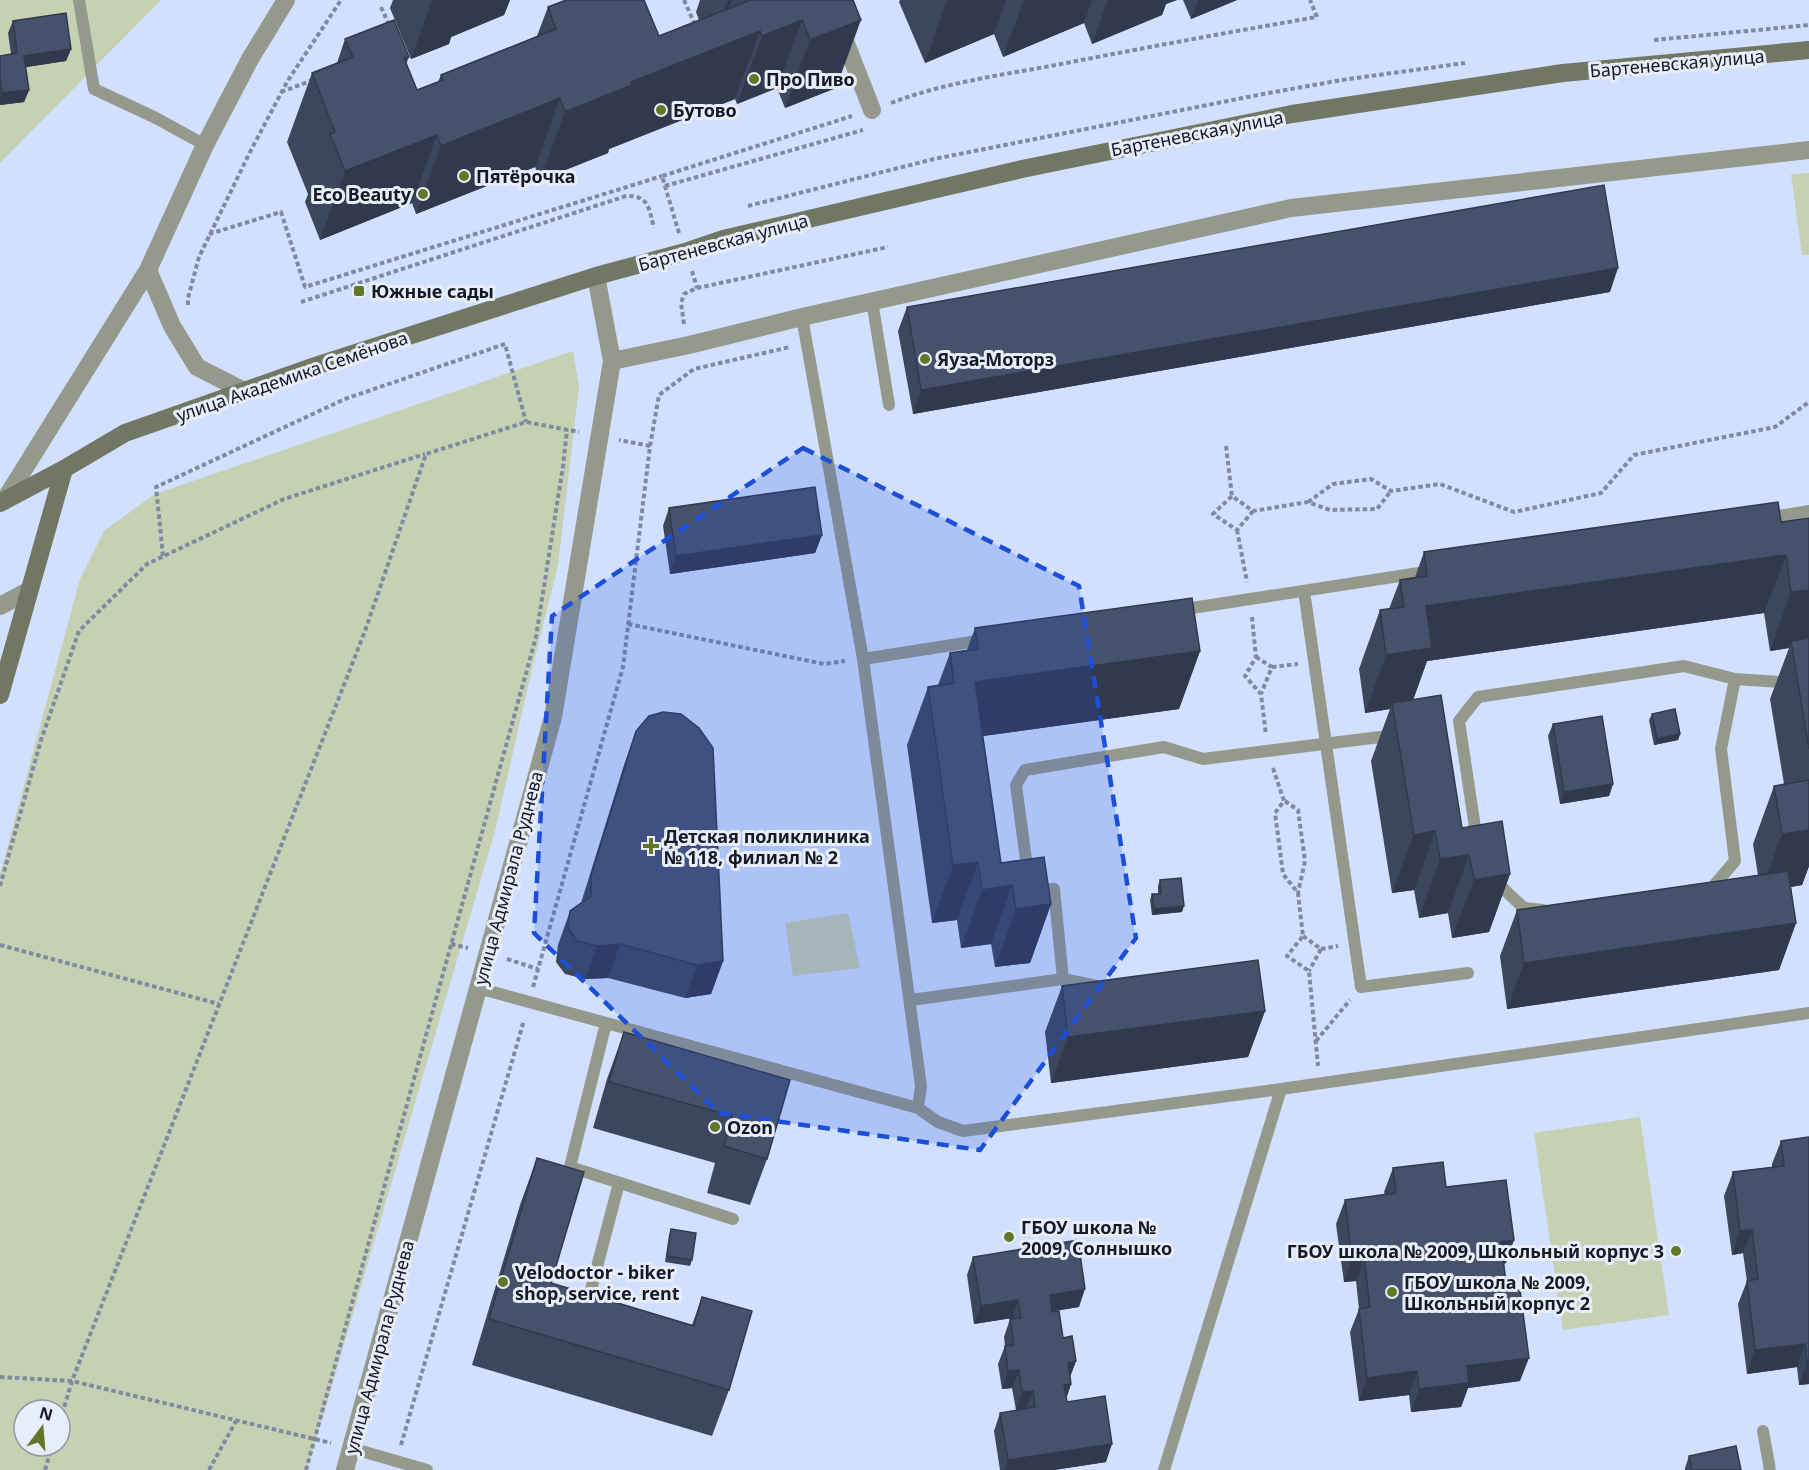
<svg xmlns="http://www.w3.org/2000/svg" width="1809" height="1470" font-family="'Noto Sans',sans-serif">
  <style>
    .green { fill: #c6d0b3; fill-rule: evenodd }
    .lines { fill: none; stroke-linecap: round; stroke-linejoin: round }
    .path { stroke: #7f8aa0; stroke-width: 4; stroke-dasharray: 4.5 3; stroke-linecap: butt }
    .lane { stroke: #94998b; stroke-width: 12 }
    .street { stroke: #94998b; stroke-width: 18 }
    .secondary { stroke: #717763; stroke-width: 18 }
    .wall { fill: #3c475d }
    .shaded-wall { fill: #31394c }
    .building { fill: #46526c; stroke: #31394c; stroke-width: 1.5 }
    .marked { fill: #1d4ed8; fill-opacity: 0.2; stroke: #1d4ed8; stroke-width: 4.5; stroke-dasharray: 12 8; stroke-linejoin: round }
    .poi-dot { fill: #627626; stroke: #e7edf9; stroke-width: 2 }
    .labels { text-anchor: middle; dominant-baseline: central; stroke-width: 6; stroke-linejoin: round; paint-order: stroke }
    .street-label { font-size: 18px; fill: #151a25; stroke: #e7edf9 }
    .poi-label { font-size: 18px; font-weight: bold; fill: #151a25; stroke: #e7edf9; text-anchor: start }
  </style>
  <rect width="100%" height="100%" fill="#d1e0ff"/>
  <path class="green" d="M0,0H161L0,163Z
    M1809,173V255H1802L1791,174Z
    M573,351L579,387L558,565L532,669L495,831L307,1470H0V874L80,579L104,531L155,494ZM24,1410H60V1446H24Z
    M848,913L860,968L793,976L785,923Z
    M1640,1117L1669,1315L1563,1330L1534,1133Z"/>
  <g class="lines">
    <path class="path" d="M684,0L696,27
      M381,7L390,27
      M1654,40L1809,25
      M281,92L313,80
      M891,103C943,83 1001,75 1056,65C1143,48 1230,32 1317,17L1310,0
      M665,186L863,130
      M748,206L934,159L1263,94L1342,80L1465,63
      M679,233L662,176L852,116
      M209,234L281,212L305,287L662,176
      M692,271L697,288
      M301,302L626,196C649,195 649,209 654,228
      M188,305V298L199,257L250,152L287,82L341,0
      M684,324L681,303L684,294L697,288L888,247
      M650,446L659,395L694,369L790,347
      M1226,446L1232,496
      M1308,502L1333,484L1371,479L1391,491L1440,484L1514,512L1601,493L1634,455L1775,427L1809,402
      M1253,511L1237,530L1213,514L1232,496L1253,511L1308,502L1330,510L1377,509L1391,491
      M1237,530L1247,582
      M163,556L156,487L345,399L505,344L526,422
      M1252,617L1256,657L1245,676L1261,694L1266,735
      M628,624L824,664L845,661
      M1256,657L1272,667L1261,694
      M1272,667L1298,664
      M1273,768L1284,801L1275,813L1283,874L1298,893L1303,936L1287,956L1309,971L1318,1066
      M1285,801L1298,810L1305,861L1298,893
      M0,886L41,740L79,631L147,564L284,499L425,454
      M1303,936L1321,949L1309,971
      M451,944L468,948
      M0,945L219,1004
      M1321,949L1338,946
      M507,959L538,969
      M533,987L623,667L650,446L619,440
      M1316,1041L1350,1000
      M0,1377L72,1381L331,1443
      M60,1421L72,1381L365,631L426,454L526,422L579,432
      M401,1445L524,1020
      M45,1470L52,1446
      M209,1470L236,1421
      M306,1470L536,637L563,466L567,430"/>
    <path class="lane" d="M79,0L94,89L156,118L205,145
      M872,301L889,405
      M802,317L863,659L984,640
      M1766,518L1809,511
      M1304,591L1361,987L1468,973
      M1179,610L1432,571
      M863,659L921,1086L918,1108
      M1477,841L1459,721L1478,697L1684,666L1735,679L1780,682L1809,679
      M1028,875L1016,785L1025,770L1164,747L1203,759L1396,735
      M1494,880L1524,908L1543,910
      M1705,890L1711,889L1735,861L1721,749L1735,679
      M1063,979L1097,986
      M478,988L918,1108L938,1122L963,1131L1281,1089L1809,1013
      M911,1000L1063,979L1054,889L1034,890
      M606,1023L570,1167L733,1219
      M595,1304L588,1301L619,1183
      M1763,1431L1770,1470
      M351,1448L427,1470
      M1164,1470L1281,1089"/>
    <path class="street" d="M829,0L872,110
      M148,270L172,326L197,367L244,391
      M612,361L689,345L802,317L1291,208L1809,150
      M4,501L148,270L205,145L250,59L286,0
      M0,606L28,591
      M345,1470L553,717L612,361L596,276"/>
    <path class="secondary" d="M0,503L64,469L125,433L318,365L596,276L685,252L723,239L1022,169L1292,114L1563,73L1809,50
      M0,695L64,469"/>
  </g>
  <path class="wall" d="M393,0H510L504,15L451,37L449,44L411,59L390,8Z
    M700,0H853L836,88L785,108L777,88L737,104L735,99L609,149L608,153L540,180L535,167L416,214L412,203L320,240L305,202L308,194L287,142L312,73L337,63L345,39L409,57L406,64L417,90L438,82L441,75L537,36L548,7L659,36L699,20L696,12Z
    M900,0H1177L1166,4L1162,15L1092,44L1084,23L1003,57L994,34L925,63L899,2Z
    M1183,0H1237L1191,19Z
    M13,21L71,49L66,61L26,67L29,90L24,102L0,105V56L11,54L8,33Z
    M1610,292L913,414L898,331L907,307Z
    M669,508L822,535L815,553L670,574L663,526Z
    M1809,518V866L1802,885L1791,887L1796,923L1779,970L1507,1009L1500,956L1517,910L1758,875L1753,844L1774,786L1784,784L1770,699L1789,648L1770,651L1764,613L1427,661L1413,700L1462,828L1510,874L1489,932L1452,938L1448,913L1419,918L1414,890L1392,893L1371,761L1390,709L1365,713L1359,669L1380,610L1389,609L1400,580L1415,577L1424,552L1781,522Z
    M975,628L1200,651L1179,709L983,736L1001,863L1051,904L1030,963L995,967L991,944L961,948L957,920L932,923L907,745L928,687L938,685L950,653L967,650Z
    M1652,714L1680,734L1678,740L1654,745L1649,720Z
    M1553,724L1613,784L1609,796L1560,804L1548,736Z
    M636,731L723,961L711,994L685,998L608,978L585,979L565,974L556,962L558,945L570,911L581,903L624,765Z
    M1160,880L1182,912L1152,915L1150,900L1152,894H1158V886Z
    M1062,986L1265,1011L1248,1057L1051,1083L1045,1032Z
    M624,1032L790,1080L767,1159L750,1205L707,1193L715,1163L593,1128L607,1079Z
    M1809,1137V1384L1799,1385L1797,1367L1747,1374L1738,1304L1747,1281L1743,1253L1732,1255L1724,1196L1733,1172L1772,1167V1164L1781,1141Z
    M537,1158L551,1283L692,1325L702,1297L729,1390L712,1436L472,1365L520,1205Z
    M1393,1168L1446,1187L1506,1263L1504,1264L1520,1381L1468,1388L1461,1407L1411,1412L1409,1395L1359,1401L1350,1332L1359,1309L1356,1281L1344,1282L1336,1224L1345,1200L1385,1195L1384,1192Z
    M671,1229L692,1260L690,1266L665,1262L669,1235Z
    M973,1257L1079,1307L1052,1311L1063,1338L1076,1361L1070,1377L1071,1384L1066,1399L1067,1402L1106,1462L1054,1470H1000L994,1431L1000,1413L1016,1410L1012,1388L1002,1389L998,1364L1005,1346L1004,1337L1010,1319H1012V1318L974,1324L967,1275Z
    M1689,1456L1741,1470H1685V1468Z"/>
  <path class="shaded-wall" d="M432,0H510L504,15L451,37L449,44L411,59Z
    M728,0H732L714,48L711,49Z
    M947,0H1006L994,34L925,63Z
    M1024,0H1092L1084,23L1003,57Z
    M1108,0H1177L1166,4L1162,15L1092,44Z
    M1198,0H1237L1191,19Z
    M802,20L777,88L737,104L762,36Z
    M861,20L836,88L785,108L810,40Z
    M760,31L735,99L609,149L608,153L540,180L565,112L631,82Z
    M71,49L66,61L20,68L24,56Z
    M29,90L24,102L0,105V100L2,93Z
    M560,98L535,167L416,214L441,146Z
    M437,135L412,203L320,240L345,171Z
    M1618,268L1610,292L913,414L921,390Z
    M822,535L815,553L670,574L676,556Z
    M1786,555L1764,613L1427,661L1411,706L1392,703L1390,709L1365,713L1386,655L1426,606Z
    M1809,590V645L1791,641L1789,648L1770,651L1791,592Z
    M1200,651L1179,709L954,740L975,682Z
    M1680,734L1678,740L1654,745L1657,739Z
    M1613,784L1609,796L1560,804L1564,792Z
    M1809,829V866L1802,885L1761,892L1782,834Z
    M1435,831L1414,890L1392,893L1414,835Z
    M1469,855L1448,913L1419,918L1440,859Z
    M978,862L957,920L932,923L953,865Z
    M1510,874L1489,932L1452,938L1474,880Z
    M1012,885L991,944L961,948L982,890Z
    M1051,904L1030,963L995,967L1016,909Z
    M1184,906L1182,912L1152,915L1154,909Z
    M1796,923L1779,970L1507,1009L1524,963Z
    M620,944L608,978L585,979L597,946Z
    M723,961L711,994L685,998L697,965Z
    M1265,1011L1248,1057L1051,1083L1068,1037Z
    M1752,1230L1743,1253L1732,1255L1740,1231Z
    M1514,1240L1506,1263L1492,1265L1501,1242Z
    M1364,1257L1356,1281L1344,1282L1352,1259Z
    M1085,1289L1079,1307L1043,1313L1050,1295Z
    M1018,1300L1012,1318L974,1324L981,1306Z
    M1805,1344L1797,1367L1747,1374L1755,1350Z
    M1529,1358L1520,1381L1468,1388L1461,1407L1411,1412L1419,1389L1467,1366Z
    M1076,1361L1069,1379L1068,1363Z
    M1809,1361V1384L1799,1385L1807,1362Z
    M1019,1370L1012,1388L1002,1389L1008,1371Z
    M1417,1371L1409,1395L1359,1401L1367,1378Z
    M1071,1384L1065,1402L1064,1385Z
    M1033,1391L1026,1408L1016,1410L1022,1392Z
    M1112,1444L1106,1462L1054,1470H1004L1008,1460Z"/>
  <path class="building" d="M566,0H644L659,36L748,1L747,0H853L861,20L810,40L802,20L762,36L760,31L631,82L632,85L565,112L560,98L441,146L437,135L345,171L330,134L335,132L312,73L353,57L345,39L394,20L409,57L404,58L417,90L443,80L441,75L556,29L548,7Z
    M66,13L71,49L24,56L29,90L2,93L0,77V56L17,53L13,21Z
    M1604,185L1618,268L921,390L907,307Z
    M815,487L822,535L676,556L669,508Z
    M1778,502L1781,522L1809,518V590L1791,592L1786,555L1426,606L1432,648L1386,655L1380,610L1404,607L1400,580L1427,576L1424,552Z
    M1192,598L1200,651L975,682L1001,863L1044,857L1051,904L1016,909L1012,885L982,890L978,862L953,865L928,687L954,683L950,653L978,649L975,628Z
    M1809,638V749L1791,641Z
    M1441,695L1462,828L1502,821L1510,874L1474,880L1469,855L1440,859L1435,831L1414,835L1392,703Z
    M1675,709L1680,734L1657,739L1652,714Z
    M663,712L681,714L699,728L713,748L723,961L697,965L620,944L597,946L577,941L568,928L570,911L591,896V876L636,731L649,716Z
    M1602,716L1613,784L1564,792L1553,724Z
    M1809,780V830L1782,834L1774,786Z
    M1788,871L1796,923L1524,963L1517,910Z
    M1181,878L1184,906L1154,909L1152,894H1161L1160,880Z
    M1258,960L1265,1011L1068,1037L1062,986Z
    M624,1032L790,1080L767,1159L724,1146L732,1116L609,1082Z
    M1809,1137V1361L1807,1362L1805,1344L1755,1350L1747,1281L1758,1279L1752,1230L1740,1231L1733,1172L1784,1166L1781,1141Z
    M537,1158L584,1172L551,1283L694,1326L702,1297L752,1311L729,1390L489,1319Z
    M1443,1162L1446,1187L1506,1180L1514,1240L1501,1242L1507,1291L1520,1290L1529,1358L1467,1366L1469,1383L1419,1389L1417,1371L1367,1378L1359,1309L1370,1307L1364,1257L1352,1259L1345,1200L1396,1193L1393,1168Z
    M671,1229L696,1233L692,1260L667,1256Z
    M1078,1240L1085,1289L1050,1295L1052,1312L1059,1311L1063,1338L1072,1336L1076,1361L1068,1363L1071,1384L1064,1385L1067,1402L1105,1396L1112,1444L1008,1460L1000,1413L1035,1407L1033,1391L1022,1392L1019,1370L1008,1371L1005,1346L1014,1345L1010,1319L1021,1318L1018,1300L981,1306L973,1257Z
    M1736,1446L1741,1470H1692L1689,1456Z"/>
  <path class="marked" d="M803,448L1079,586L1136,938L980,1150L719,1113L534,933L552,616Z"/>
  <g class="poi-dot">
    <circle cx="754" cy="79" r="6"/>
    <circle cx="661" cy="110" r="6"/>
    <circle cx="464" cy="176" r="6"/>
    <circle cx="423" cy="194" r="6"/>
    <rect x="353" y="285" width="12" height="12" rx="3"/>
    <circle cx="925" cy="359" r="6"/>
    <path d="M648 837h6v6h6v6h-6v6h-6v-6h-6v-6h6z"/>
    <circle cx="715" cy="1127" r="6"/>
    <circle cx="1009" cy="1237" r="6"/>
    <circle cx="1676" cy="1251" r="6"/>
    <circle cx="503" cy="1282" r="6"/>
    <circle cx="1392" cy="1292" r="6"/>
  </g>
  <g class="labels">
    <g class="street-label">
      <text transform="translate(1677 63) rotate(-5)">Бартеневская улица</text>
      <text transform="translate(1197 133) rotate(-11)">Бартеневская улица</text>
      <text transform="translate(723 242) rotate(-15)">Бартеневская улица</text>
      <text transform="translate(292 376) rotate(-19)">улица Академика Семёнова</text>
      <text transform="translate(508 878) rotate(-75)">улица Адмирала Руднева</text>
      <text transform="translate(379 1347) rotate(-75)">улица Адмирала Руднева</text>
    </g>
    <g class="poi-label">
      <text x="766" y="79">Про Пиво</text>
      <text x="673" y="110">Бутово</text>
      <text x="476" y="176">Пятёрочка</text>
      <text x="411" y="194" text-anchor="end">Eco Beauty</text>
      <text x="371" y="291">Южные сады</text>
      <text x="937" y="359">Яуза-Моторз</text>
      <text x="664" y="836">Детская поликлиника<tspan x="664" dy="21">№ 118, филиал № 2</tspan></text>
      <text x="727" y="1127">Ozon</text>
      <text x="1021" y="1227">ГБОУ школа №<tspan x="1021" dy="21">2009, Солнышко</tspan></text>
      <text x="1664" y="1251" text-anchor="end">ГБОУ школа № 2009, Школьный корпус 3</text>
      <text x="515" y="1272">Velodoctor - biker<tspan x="515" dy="21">shop, service, rent</tspan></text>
      <text x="1404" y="1282">ГБОУ школа № 2009,<tspan x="1404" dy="21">Школьный корпус 2</tspan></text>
    </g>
  </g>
  <g transform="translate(42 1428) rotate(16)"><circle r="28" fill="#e7edf9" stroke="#9399a4" stroke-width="1.5"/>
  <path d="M0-4.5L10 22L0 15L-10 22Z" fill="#627626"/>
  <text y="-9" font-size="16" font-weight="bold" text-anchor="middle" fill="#151a25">N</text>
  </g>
</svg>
